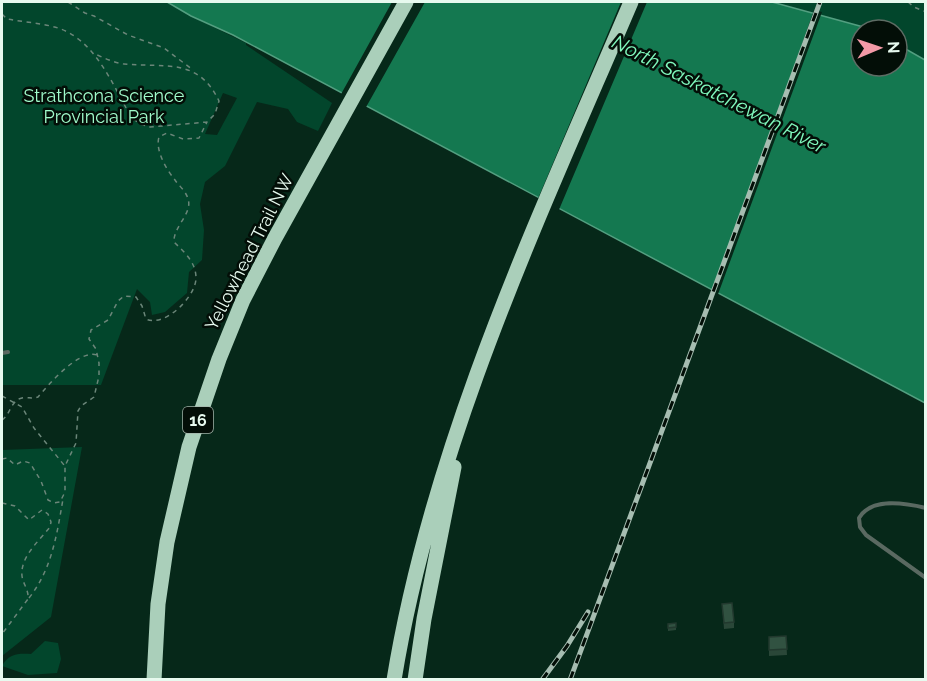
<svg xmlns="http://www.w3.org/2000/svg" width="927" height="681" font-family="Raleway,sans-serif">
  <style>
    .green { fill: #02462c; fill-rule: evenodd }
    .water { fill: #147850; stroke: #539f80; stroke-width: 1.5 }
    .pier { fill: #062819 }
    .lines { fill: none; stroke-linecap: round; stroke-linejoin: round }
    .path { stroke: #6b8679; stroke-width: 1.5; stroke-dasharray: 4.5 4.5; stroke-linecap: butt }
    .service { stroke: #5a6961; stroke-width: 4 }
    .motorway { stroke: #aacfba; stroke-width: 15 }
    .rail-casing { stroke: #a6bdb1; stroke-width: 5 }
    .rail { stroke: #030e07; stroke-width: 3; stroke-dasharray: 9; stroke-linecap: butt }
    .wall { fill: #2a4738 }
    .building { fill: #315241; stroke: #22392e; stroke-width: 1.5 }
    .labels { text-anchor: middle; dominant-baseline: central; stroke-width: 5; stroke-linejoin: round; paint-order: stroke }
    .shield { fill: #030e07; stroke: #a3b3a9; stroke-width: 1.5 }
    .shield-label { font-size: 16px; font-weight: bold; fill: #e7faef }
    .park-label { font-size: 18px; fill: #a0fbcb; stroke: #030e07 }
    .street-label { font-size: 18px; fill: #e7faef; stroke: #030e07 }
    .water-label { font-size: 20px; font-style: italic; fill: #81f9be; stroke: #030e07 }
  </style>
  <rect width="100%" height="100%" fill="#062819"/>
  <path class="green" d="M2,2H167L191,16L246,43V45L332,103L318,131L297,122L288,109L257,102L225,166L205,182L200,204L204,230L202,260L189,272L187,293L165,312L152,315L150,302L137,289L101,385H2ZM223,93L237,98L217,135L205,134Z
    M772,2H925V60L897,44V30H870Z
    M82,447L51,617L2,656V450Z
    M45,641L58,643L61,659L57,673L28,675L2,666C8,654 18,653 31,654Z"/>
  <path class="water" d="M167,2H772L867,28L870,30H861V66H897V44L925,60V403L233,35L191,16Z"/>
  <path class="pier" d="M392,2H425L365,109L340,96Z
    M621,2H647L558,212L537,201Z
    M814,10L822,12L717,297L711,293L756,176Z"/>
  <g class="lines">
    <path class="path" d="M68,2L85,13L94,16L128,35L164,48L193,70
      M908,2L914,7L926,12
      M2,14L7,19C23,22 42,23 58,28C95,40 113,85 131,117L140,124L150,127L207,122L215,114L219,101C198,57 165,68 124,64C114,63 102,57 93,53
      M2,396L22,407L34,428L64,465
      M2,420C10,415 11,400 22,398C28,397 32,399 38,397C49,384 79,349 97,355
      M2,459L7,458L15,465L23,461L30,463L41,481L48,500L54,503L60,502L65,492V466L76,443L78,411L81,406L94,397L99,376V363L96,349L89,339L91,330L108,320L118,301L124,296L136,297L142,306L146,319C164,328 196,297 196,278C196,262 184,252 174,242C173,227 193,213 188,199C186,191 179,186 175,180C166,169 155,150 159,137L167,133L183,139L199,138L207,122
      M2,503L15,506L29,520L42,510L48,514L51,522L50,527C39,541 20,557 22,576C23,584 29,590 28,599L2,634
      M29,598C52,569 57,534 63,499"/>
    <path class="service" d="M2,353L8,352
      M926,508C905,503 871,497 859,518L860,527L866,535L926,578"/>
    <path class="motorway" d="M154,680L158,604L167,542L189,447L219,359L243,300L275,238L406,2
      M394,680C433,441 537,222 631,2
      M415,680L424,619L454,467"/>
    <g class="rail-casing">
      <path id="rail" d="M542,680L567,646L588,612
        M570,680L820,2"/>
    </g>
    <use href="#rail" class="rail"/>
  </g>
  <path class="wall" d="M722,604L734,622V628L724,629Z
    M676,623V630L668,631V624Z
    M786,636L787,655L769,656V637Z"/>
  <path class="building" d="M732,603L734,622L724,623L722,604Z
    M676,623V627L668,628V624Z
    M786,636L787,649L769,650V637Z"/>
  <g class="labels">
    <rect class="shield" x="183" y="407" width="30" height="26" rx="4.5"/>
    <g class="shield-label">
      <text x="198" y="420">16</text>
    </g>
    <g class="park-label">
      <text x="104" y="95">Strathcona Science<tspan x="104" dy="21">Provincial Park</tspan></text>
    </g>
    <g class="street-label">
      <text transform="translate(249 252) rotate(-63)">Yellowhead Trail NW</text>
    </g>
    <g class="water-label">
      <text transform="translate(719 94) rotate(27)">North Saskatchewan River</text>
    </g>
  </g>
  <rect width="927" height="681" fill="none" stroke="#e7faef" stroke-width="6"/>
  <g transform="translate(879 48) rotate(88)"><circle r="28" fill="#030e07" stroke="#5e6c64" stroke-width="1.5"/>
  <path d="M0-4.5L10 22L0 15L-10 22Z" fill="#f39aa7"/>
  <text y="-9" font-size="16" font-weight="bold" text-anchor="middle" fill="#e7faef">N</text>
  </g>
</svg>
